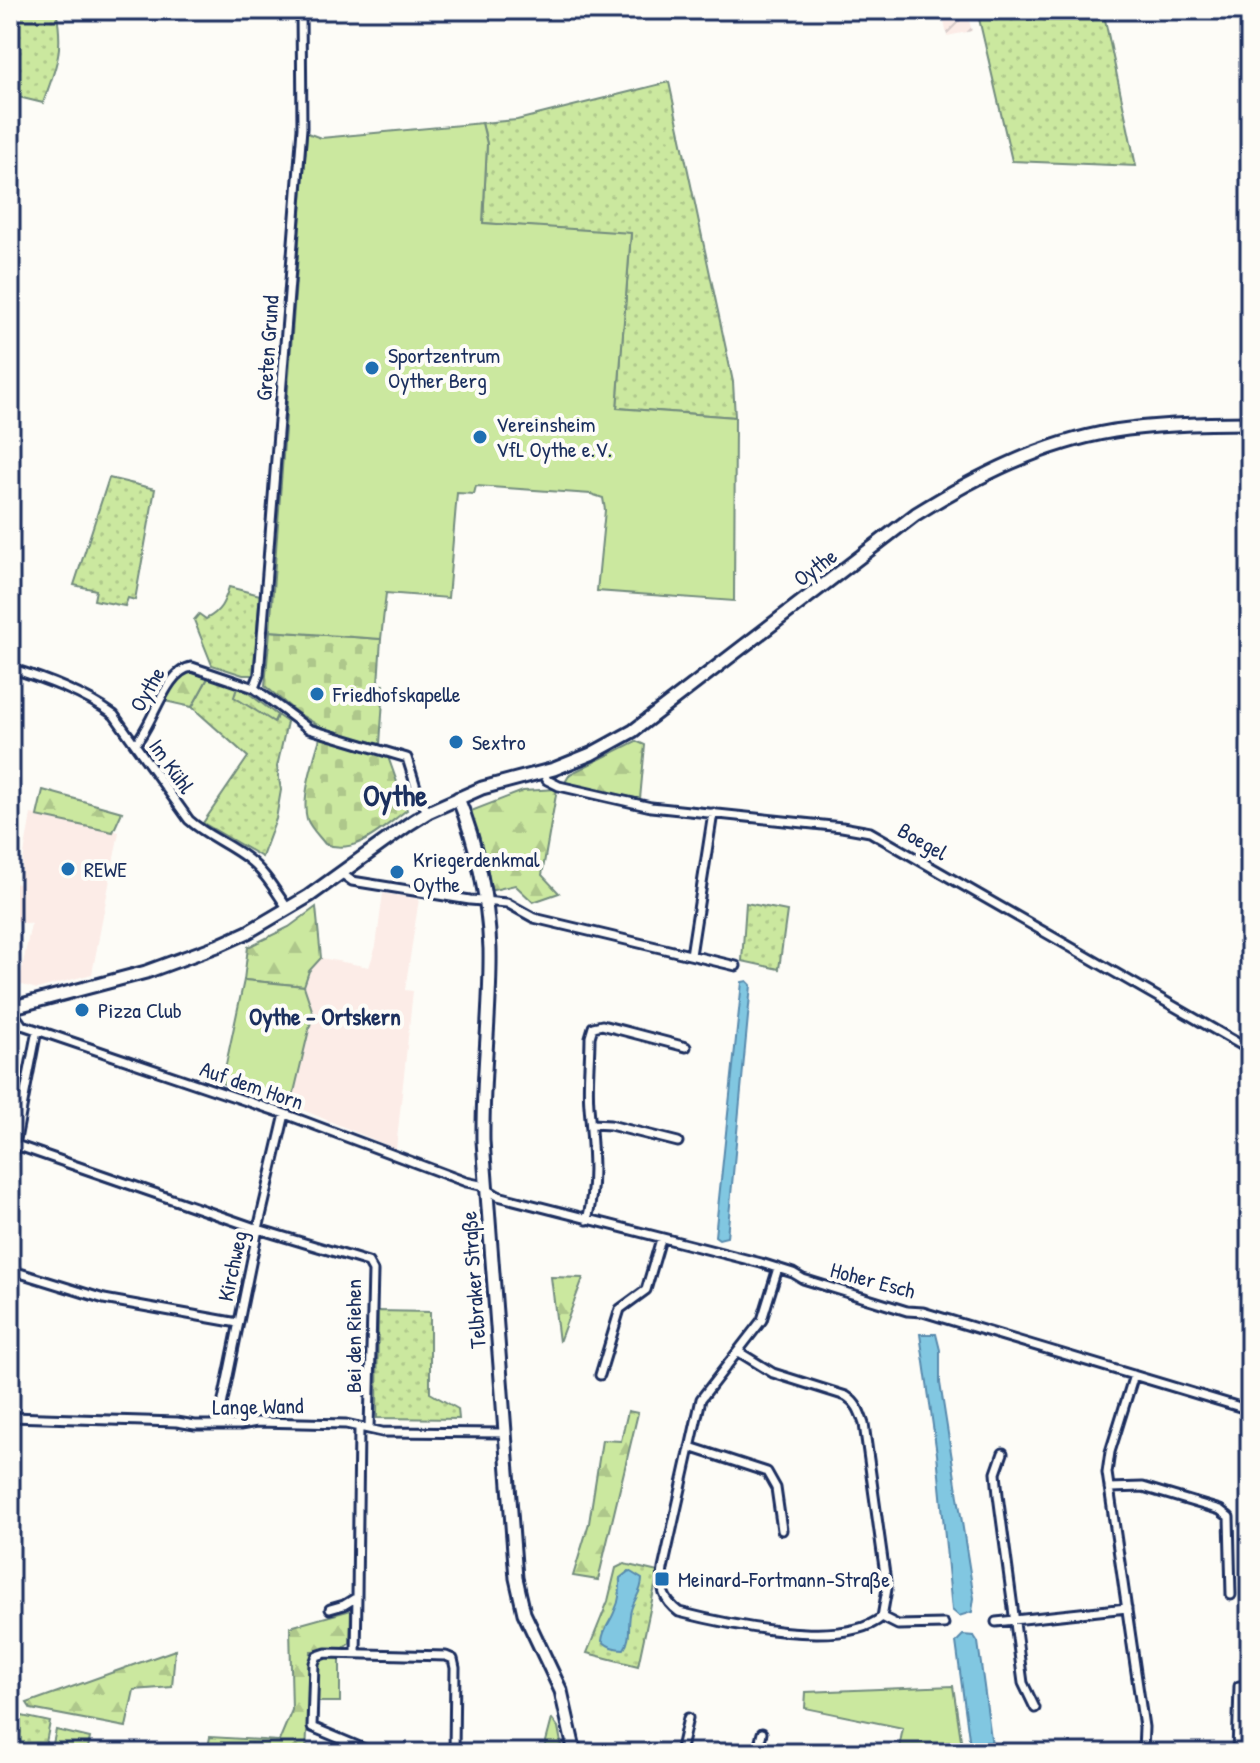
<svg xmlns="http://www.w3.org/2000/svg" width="1260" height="1763" font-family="'Patrick Hand',sans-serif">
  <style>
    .built { fill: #fcece7 }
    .industrial { fill: url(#industrial-furrows) }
    .grass { fill: url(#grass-dots); stroke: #738c7e; stroke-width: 2 }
    .forest { fill: url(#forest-firs); stroke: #738c7e; stroke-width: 2 }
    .cemetery { fill: url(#cemetery-stones); stroke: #738c7e; stroke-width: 2 }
    .green { fill: #cbe89f; stroke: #738c7e; stroke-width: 2 }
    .water { fill: #81c7e1; stroke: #588aad; stroke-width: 2 }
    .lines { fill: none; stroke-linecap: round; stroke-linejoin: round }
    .street-casing { stroke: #1b2f5e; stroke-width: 13 }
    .secondary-casing { stroke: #1b2f5e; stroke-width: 17 }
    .street { stroke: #fdfcf7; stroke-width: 7 }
    .secondary { stroke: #fdfcf7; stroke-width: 11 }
    .poi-dot { fill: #1f6fb2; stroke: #fdfcf7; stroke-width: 3 }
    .labels { text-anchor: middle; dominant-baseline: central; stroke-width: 8; stroke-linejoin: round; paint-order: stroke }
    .street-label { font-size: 22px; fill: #1b2f5e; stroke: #fdfcf7 }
    .poi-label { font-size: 22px; fill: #1b2f5e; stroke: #fdfcf7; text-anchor: start }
    .neighbourhood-label { font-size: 24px; font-weight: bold; fill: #1b2f5e; stroke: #fdfcf7 }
    .district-label { font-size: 30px; font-weight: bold; fill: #1b2f5e; stroke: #fdfcf7 }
  </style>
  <defs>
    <pattern id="industrial-furrows" width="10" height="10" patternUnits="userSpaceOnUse" patternTransform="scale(2)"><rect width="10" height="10" fill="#fcece7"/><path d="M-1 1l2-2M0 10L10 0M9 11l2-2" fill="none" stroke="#d7cbc9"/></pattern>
    <pattern id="grass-dots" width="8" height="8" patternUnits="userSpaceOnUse" patternTransform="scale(2)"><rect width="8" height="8" fill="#cbe89f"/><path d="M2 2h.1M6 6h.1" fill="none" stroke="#aec78b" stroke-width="1.8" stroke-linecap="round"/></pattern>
    <pattern id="forest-firs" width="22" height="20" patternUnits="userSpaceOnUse" patternTransform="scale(2)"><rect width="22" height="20" fill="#cbe89f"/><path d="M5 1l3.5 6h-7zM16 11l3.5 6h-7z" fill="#aec78b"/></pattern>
    <pattern id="cemetery-stones" width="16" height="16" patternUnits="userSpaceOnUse" patternTransform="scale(2)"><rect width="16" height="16" fill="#cbe89f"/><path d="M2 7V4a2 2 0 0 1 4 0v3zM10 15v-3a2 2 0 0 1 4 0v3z" fill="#aec78b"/></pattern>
  </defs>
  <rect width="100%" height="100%" fill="#fdfcf7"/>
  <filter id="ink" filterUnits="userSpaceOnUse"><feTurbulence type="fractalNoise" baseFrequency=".0125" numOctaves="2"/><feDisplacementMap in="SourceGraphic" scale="16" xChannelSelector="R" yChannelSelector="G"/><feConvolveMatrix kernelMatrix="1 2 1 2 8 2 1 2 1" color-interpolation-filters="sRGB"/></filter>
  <g filter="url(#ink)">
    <path class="built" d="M31,814L119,832L92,974L37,989L19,984L31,924L10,920V893L12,883L19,884Z
      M383,893L419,899L405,990L413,991L396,1149L291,1105L313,1013L304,986L309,971L321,958L369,967L376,946Z"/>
    <path class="industrial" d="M966,10L972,31L947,36L942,11Z"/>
    <path class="grass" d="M10,10H56C64,50 57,65 43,103L10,95Z
      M977,10H1103L1136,166L1012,161Z
      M669,82L733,382L735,417L617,408L631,234L483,223L487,144L482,123L517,120Z
      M109,478L155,489L135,600L128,598L125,606L94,600L96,590L74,585Z
      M229,587L260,595L253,675H243L212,665L194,620L199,614L206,619C221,611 224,603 229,587Z
      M209,676L238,685L275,721L277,715L287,722L277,767L281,790L276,819L262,857L203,823L248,757L192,707Z
      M746,903L787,911L779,969L742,961Z
      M378,1311L430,1312V1393L458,1409L459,1419L377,1418Z
      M624,1564L658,1572L638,1666L587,1653L608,1601L616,1568Z
      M22,1716L50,1722L44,1753H10V1720Z"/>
    <path class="forest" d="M195,672L209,676L192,707L165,701L174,682L182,673Z
      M238,685L277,715L274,722L234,697Z
      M636,741L645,745L640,799L564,784L570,774Z
      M557,789L542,875L559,893L533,902L515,885L489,891L471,811L523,791Z
      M43,790L122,812L113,832L37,816Z
      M316,907L321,958L309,971L304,986L244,980L248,947L289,927Z
      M551,1277L583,1278L559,1342Z
      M628,1411L638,1413L598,1580L573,1576L589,1523L602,1440L621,1441Z
      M351,1610L350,1643L341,1650L311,1651L306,1753H234L208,1747L210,1737L279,1741L292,1710L290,1627Z
      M175,1650L172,1687L134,1690L126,1727L31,1709L27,1703Z
      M552,1719L558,1727L563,1753H543Z"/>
    <path class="cemetery" d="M270,631L381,639L378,684L384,685L380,744L328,731L296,712L265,686Z
      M320,738L387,754L407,810C383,827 357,856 325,844C320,837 310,828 307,819C301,797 314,759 320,738Z"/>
    <path class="green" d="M482,123L487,144L483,223L631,233L617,408L735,417L734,601L597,591L605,510L603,498L591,494L476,486L474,494L457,493L448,598L386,593L381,639L270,631L307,133L321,138Z
      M244,980L304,986L313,1013L291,1105L222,1083Z
      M340,1653V1702H313L317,1656Z
      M953,1686L963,1753H898L903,1728L805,1708L806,1692Z
      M56,1730L90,1738L87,1753H51Z"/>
    <path class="water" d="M747,981L751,985L727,1237L719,1239L715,1236L742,982Z
      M920,1334H936L940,1350V1383L974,1598L972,1612L959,1616L952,1610L937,1454Z
      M629,1571L642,1579C642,1592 634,1599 631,1610C627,1624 632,1638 624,1649C614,1649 609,1647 602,1641C603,1628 611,1622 615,1610C620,1600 620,1590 620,1578Z
      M963,1635L974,1636L978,1642L993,1753H971L956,1642Z"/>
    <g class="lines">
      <g class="street-casing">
        <path id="street" d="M10,668C45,679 84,693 114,715L189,820C207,836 229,844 248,859C265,872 276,892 288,909
          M254,688L259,675L302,128L301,10
          M135,744C154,724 165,670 192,667L254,688L309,729L407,758L420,800L428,812
          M543,772L547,780L559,786L651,807L842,827L870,832L1250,1050
          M341,873L352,881L470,900L507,903L534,918L736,966
          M691,955L713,813
          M10,1008L22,1025L285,1114L466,1182L480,1185L498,1196L761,1263L793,1273L803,1279L907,1311L923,1312L1250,1410
          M592,1124L610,1125L678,1142
          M10,1143L258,1229L368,1262L373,1271L369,1429
          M10,1171L37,1030
          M587,1220C597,1183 592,1143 589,1106C587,1084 590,1059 590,1037L593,1027L602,1025L686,1047
          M778,1268L762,1320L701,1399L663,1569C660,1588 663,1600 679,1612C726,1624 843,1650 882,1617
          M10,1270L104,1299L238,1323
          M739,1352L773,1373L846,1396C857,1403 860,1412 864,1424L887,1589L882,1617
          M600,1375L620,1309L646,1290L661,1239
          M1134,1375L1110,1452L1107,1473L1144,1727L1143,1753
          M10,1417L177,1422L195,1425H240L257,1422L346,1424L382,1432L505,1433
          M218,1425L258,1229L285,1114
          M690,1447L767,1472L776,1488L782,1530
          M1003,1453L996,1473L998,1495L1023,1683L1035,1708
          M1109,1488L1143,1487L1220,1510L1229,1517L1231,1595
          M330,1609L344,1605L357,1597L359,1428
          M882,1617L898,1625L944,1624
          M996,1622L1127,1608
          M356,1653L357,1597
          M374,1753L312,1727L314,1663L317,1656L326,1653L446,1656L453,1659L455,1668L454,1753
          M680,1753L688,1718
          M757,1753L762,1733
          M1237,1753L1239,1686"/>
      </g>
      <g class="secondary-casing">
        <path id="secondary" d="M458,798C477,844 488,899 490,949C491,1013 482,1077 483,1141L516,1578L524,1613L561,1691L575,1753
          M10,1008L146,972L217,946L248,932L309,896L409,824L428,812L482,788L554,769L591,754L633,731L916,514C977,476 1042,443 1114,431C1159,424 1205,423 1250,423"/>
      </g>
      <use href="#street" class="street"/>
      <use href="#secondary" class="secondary"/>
    </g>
  </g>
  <g class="poi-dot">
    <circle cx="372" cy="368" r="8"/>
    <circle cx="480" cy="437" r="8"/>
    <circle cx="317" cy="694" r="8"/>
    <circle cx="456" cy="742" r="8"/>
    <circle cx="68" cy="869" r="8"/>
    <circle cx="397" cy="872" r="8"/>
    <circle cx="82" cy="1010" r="8"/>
    <rect x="654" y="1571" width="16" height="16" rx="4"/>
  </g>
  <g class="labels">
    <g class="street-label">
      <text transform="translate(267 348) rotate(-86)">Greten Grund</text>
      <text transform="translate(815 567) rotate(-37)">Oythe</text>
      <text transform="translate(147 689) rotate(-60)">Oythe</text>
      <text transform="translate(172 766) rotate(55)">Im Kühl</text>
      <text transform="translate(923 841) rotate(30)">Boegel</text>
      <text transform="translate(252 1085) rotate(19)">Auf dem Horn</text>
      <text transform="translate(232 1266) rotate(-78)">Kirchweg</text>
      <text transform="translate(473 1280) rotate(-94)">Telbraker Straße</text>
      <text transform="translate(873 1280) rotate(15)">Hoher Esch</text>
      <text transform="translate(353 1336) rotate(-90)">Bei den Riehen</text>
      <text transform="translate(258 1406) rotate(-1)">Lange Wand</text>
    </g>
    <g class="poi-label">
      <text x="388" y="355">Sportzentrum<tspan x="388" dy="25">Oyther Berg</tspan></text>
      <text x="496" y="424">Vereinsheim<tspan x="496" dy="25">VfL Oythe e.V.</tspan></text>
      <text x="333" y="694">Friedhofskapelle</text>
      <text x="472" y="742">Sextro</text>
      <text x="413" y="859">Kriegerdenkmal<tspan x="413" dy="25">Oythe</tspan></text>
      <text x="84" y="869">REWE</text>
      <text x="98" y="1010">Pizza Club</text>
      <text x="678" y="1579">Meinard-Fortmann-Straße</text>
    </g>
    <g class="neighbourhood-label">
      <text x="325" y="1016">Oythe - Ortskern</text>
    </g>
    <g class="district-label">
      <text x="395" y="795">Oythe</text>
    </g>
  </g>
  <rect width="1260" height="1763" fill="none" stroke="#fdfcf7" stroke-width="40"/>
  <rect x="20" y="20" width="1220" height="1723" fill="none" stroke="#1b2f5e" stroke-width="3" filter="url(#ink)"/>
</svg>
